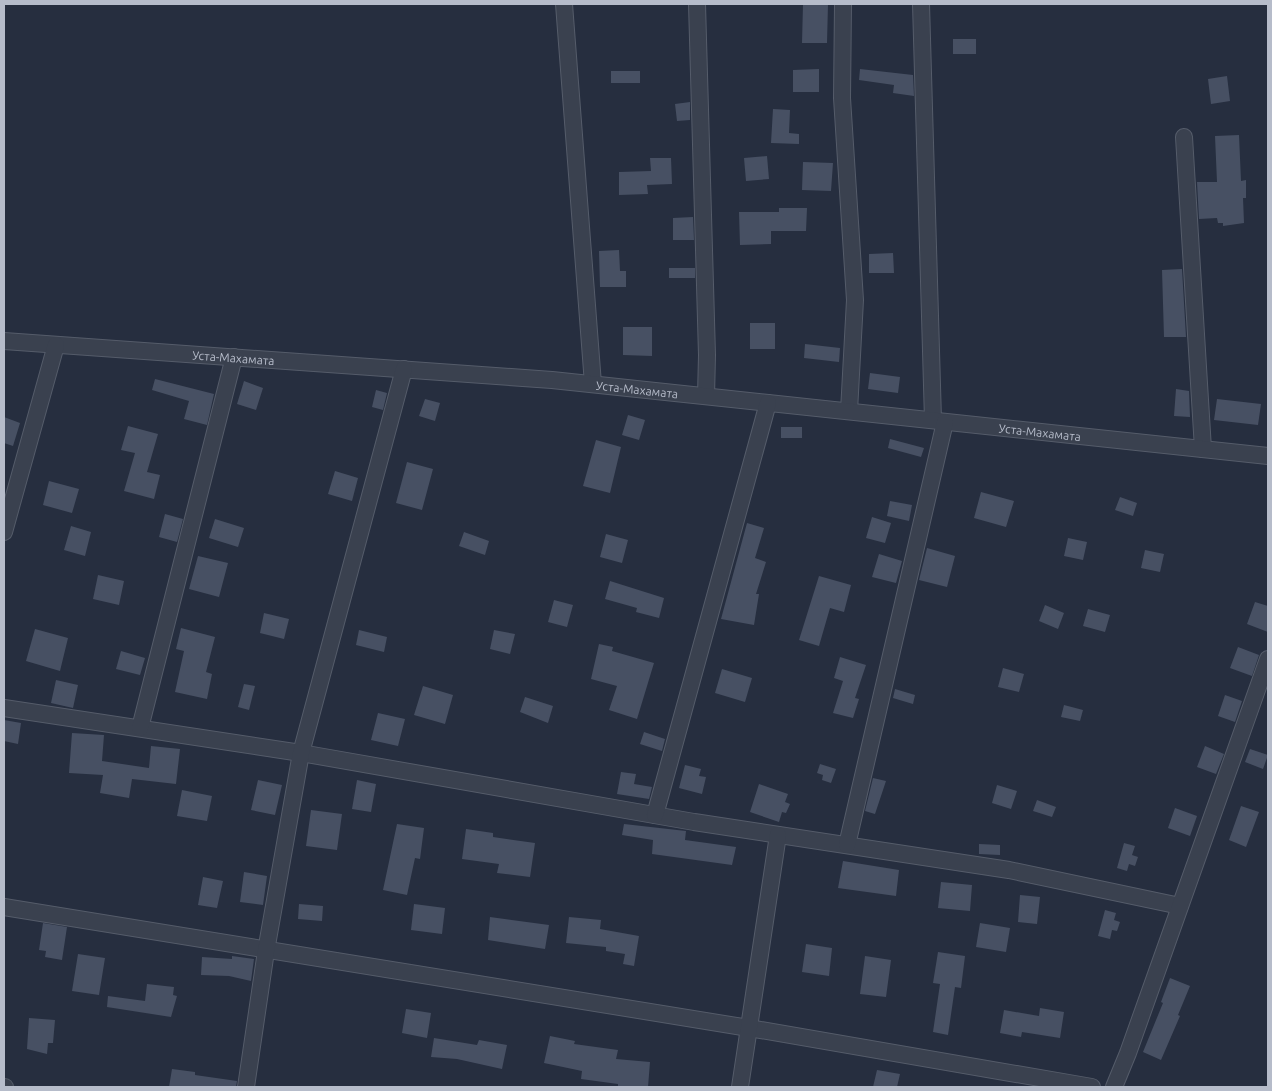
<svg xmlns="http://www.w3.org/2000/svg" width="1272" height="1091" font-family="Ubuntu,sans-serif">
  <style>
    .building { fill: #475063 }
    .lines { fill: none; stroke-linecap: round; stroke-linejoin: round }
    .minor-casing { stroke: #555c6a; stroke-width: 18 }
    .minor { stroke: #3a414f; stroke-width: 16 }
    .labels { text-anchor: middle; dominant-baseline: central; stroke-width: 5; stroke-linejoin: round; paint-order: stroke }
    .street-label { font-size: 12px; fill: #b6bcca; stroke: #1f2634 }
  </style>
  <rect width="100%" height="100%" fill="#262e3f"/>
  <path class="building" d="M803,4H828L827,43H802Z
    M953,39H976V54H953Z
    M819,69V92H793V70Z
    M860,69L913,75L914,96L893,93L894,85L859,80Z
    M611,71H640V83H611Z
    M1227,76L1230,101L1211,104L1208,79Z
    M690,102V120L677,121L675,104Z
    M773,109L790,110L789,133L799,134V144L771,143Z
    M1239,135L1241,181L1246,180V198H1243L1244,223L1223,226V223H1218L1217,218L1199,219L1197,182H1217L1215,136Z
    M767,156L769,179L746,181L744,158Z
    M650,158H671L672,184L647,185L648,194L619,195V172L651,171Z
    M803,162L833,163L831,191L802,190Z
    M779,208H807L806,231H771V244L740,245L739,212H779Z
    M693,217L694,240H673V218Z
    M619,250L620,271H626V287H600L599,251Z
    M893,253L894,273H869V254Z
    M669,268H695V278H669Z
    M1182,269L1186,337H1164L1162,270Z
    M750,323H775V349H750Z
    M623,327H652V356L623,355Z
    M805,344L840,348L839,362L804,358Z
    M870,373L900,377L898,393L868,389Z
    M155,379L214,394L207,425L184,419L189,401L152,390Z
    M244,381L263,388L256,410L237,404Z
    M1176,389L1189,391L1190,417L1174,416Z
    M376,390L387,393L383,410L372,407Z
    M425,399L440,403L435,421L419,416Z
    M1217,399L1261,404L1258,425L1214,420Z
    M628,415L645,420L639,440L622,435Z
    M4,417L20,423L13,446L4,443Z
    M128,426L158,434L147,472L160,475L154,499L124,491L135,453L121,450Z
    M781,427H802V438H781Z
    M890,439L924,448L921,457L888,448Z
    M596,440L621,447L610,493L583,486Z
    M407,462L433,469L422,510L396,503Z
    M335,471L358,478L352,501L328,494Z
    M49,481L79,489L72,513L43,505Z
    M981,492L1014,501L1006,527L974,518Z
    M1120,497L1137,503L1133,516L1115,510Z
    M890,501L912,505L909,521L887,516Z
    M165,514L183,519L177,542L159,537Z
    M872,517L891,523L885,543L866,538Z
    M215,519L244,528L238,547L209,538Z
    M747,523L764,528L755,558L766,562L756,594H759L754,625L721,619Z
    M71,526L91,532L85,556L64,550Z
    M464,532L489,541L485,555L459,546Z
    M606,534L628,540L622,563L600,557Z
    M1068,538L1087,542L1083,560L1064,556Z
    M927,548L955,556L947,587L919,580Z
    M1145,550L1164,554L1160,572L1141,568Z
    M879,554L902,561L896,583L872,577Z
    M198,556L228,563L219,597L189,589Z
    M98,575L124,581L119,605L93,599Z
    M819,576L851,585L844,612L830,608L819,646L799,640Z
    M610,581L664,598L659,618L636,612L637,608L605,599Z
    M554,600L573,605L567,627L548,622Z
    M1255,602L1268,606V632L1247,624Z
    M1045,605L1064,613L1058,629L1039,621Z
    M1088,609L1110,615L1105,632L1083,626Z
    M264,613L289,619L284,639L260,633Z
    M181,628L215,637L206,672L212,674L207,699L175,692L184,651L176,649Z
    M35,629L68,638L60,671L26,661Z
    M359,630L387,637L384,652L356,645Z
    M494,630L515,634L510,654L490,649Z
    M599,644L613,647L612,651L654,663L637,719L609,710L617,686L591,679Z
    M1238,647L1259,655L1252,676L1230,668Z
    M121,651L145,658L140,675L116,669Z
    M840,657L866,665L855,698L859,699L853,718L833,713L843,681L834,678Z
    M1003,668L1024,674L1019,692L998,687Z
    M722,669L752,678L745,702L715,693Z
    M56,680L78,685L73,708L51,703Z
    M244,684L255,686L249,710L238,707Z
    M423,686L453,695L445,724L414,715Z
    M895,689L915,695L913,704L893,698Z
    M1225,695L1242,701L1235,722L1218,716Z
    M525,697L553,706L548,723L520,712Z
    M1064,705L1083,710L1080,721L1061,717Z
    M378,713L405,719L398,746L371,740Z
    M4,720L21,723L18,744L4,741Z
    M644,732L665,739L662,751L640,744Z
    M72,733L104,735L102,761L149,768L151,746L180,749L176,784L132,779L129,798L100,793L103,775L69,773Z
    M1205,746L1224,754L1216,774L1197,767Z
    M1250,749L1268,755L1263,769L1245,762Z
    M820,764L836,769L831,783L822,780L823,775L817,773Z
    M685,765L701,769L699,776L706,777L702,794L679,788Z
    M621,772L636,774L634,784L652,787L649,799L617,794Z
    M873,778L886,781L875,814L865,811Z
    M258,780L282,785L275,815L251,810Z
    M357,780L376,784L371,812L352,809Z
    M759,784L788,794L785,802L790,804L786,813L782,812L779,822L750,812Z
    M997,785L1017,791L1011,809L992,803Z
    M182,790L212,796L207,821L177,816Z
    M1037,800L1056,807L1052,817L1033,811Z
    M1241,806L1259,812L1246,847L1229,840Z
    M1175,808L1197,816L1190,836L1168,828Z
    M311,810L342,814L337,850L306,846Z
    M397,824L424,828L420,859L415,858L407,895L383,890Z
    M624,824L686,831L685,840L736,847L732,865L652,854L653,840L622,835Z
    M466,829L493,833V837L535,843L530,877L497,873L499,864L462,859Z
    M1124,843L1135,846L1132,855L1138,857L1135,866L1129,864L1127,871L1117,868Z
    M979,844L1000,845V855L979,854Z
    M843,861L899,870L896,896L838,888Z
    M244,872L267,876L263,905L240,902Z
    M203,877L223,881L217,908L198,905Z
    M941,882L972,885L970,911L938,908Z
    M1020,895L1040,897L1037,924L1018,922Z
    M299,904L323,906L322,921L298,919Z
    M414,904L445,908L442,934L411,930Z
    M1105,910L1116,913L1114,920L1120,922L1117,931L1112,930L1110,939L1098,936Z
    M490,917L549,925L545,949L488,940Z
    M569,917L601,920L600,929L639,936L634,966L623,964L625,954L606,951V947L566,943Z
    M43,923L67,927L62,960L45,957L46,951L39,950Z
    M980,923L1010,928L1006,952L976,947Z
    M806,944L832,948L829,976L802,972Z
    M938,952L965,956L961,988L955,987L948,1035L933,1032L940,984L933,983Z
    M78,954L105,958L99,995L72,991Z
    M232,956L254,959L251,981L229,976L201,975L202,957L232,959Z
    M865,956L891,960L886,997L860,994Z
    M1170,978L1190,986L1178,1015L1180,1016L1161,1060L1143,1052L1163,1003L1161,1002Z
    M147,984L174,987L173,995L177,996L171,1017L107,1007L108,996L145,1001Z
    M1040,1008L1064,1012L1060,1038L1022,1032L1021,1037L1000,1033L1004,1010L1039,1016Z
    M406,1009L431,1013L427,1038L402,1033Z
    M29,1018L55,1020L53,1043H48L47,1054L27,1049Z
    M550,1036L575,1041L574,1044L618,1050L616,1059L650,1062L648,1087H618V1084L581,1079L582,1071L544,1063Z
    M434,1038L477,1045L479,1040L507,1045L502,1069L457,1059L431,1057Z
    M172,1069L195,1072V1075L237,1081L236,1087H169Z
    M877,1070L900,1074L897,1087H873Z"/>
  <g class="lines">
    <g class="minor-casing">
      <g id="minor">
        <path d="M564,4L593,384"/>
        <path d="M697,4L707,355L706,396"/>
        <path d="M843,4L842,98L855,300L849,411"/>
        <path d="M921,4L933,420"/>
        <path d="M1184,137L1203,449"/>
        <path id="s1" d="M4,341L552,380L1268,456"/>
        <path d="M4,532L56,345"/>
        <path d="M4,708L301,753L694,822L1009,870L1180,906"/>
        <path d="M140,728L234,357"/>
        <path d="M655,815L768,403"/>
        <path d="M847,845L945,422"/>
        <path d="M4,907L749,1028L1092,1087"/>
        <path d="M4,1087H5"/>
        <path d="M246,1087L266,951L301,753L404,369"/>
        <path d="M740,1087L778,835"/>
        <path d="M1114,1087L1128,1053L1268,659"/>
      </g>
    </g>
    <use href="#minor" class="minor"/>
  </g>
  <g class="labels">
    <g class="street-label">
      <text stroke="none"><textPath href="#s1" startOffset="230">Уста-Махамата</textPath></text>
      <text stroke="none"><textPath href="#s1" startOffset="635">Уста-Махамата</textPath></text>
      <text stroke="none"><textPath href="#s1" startOffset="1040">Уста-Махамата</textPath></text>
    </g>
  </g>
  <rect width="1272" height="1091" fill="none" stroke="#b6bcca" stroke-width="10"/>
</svg>
